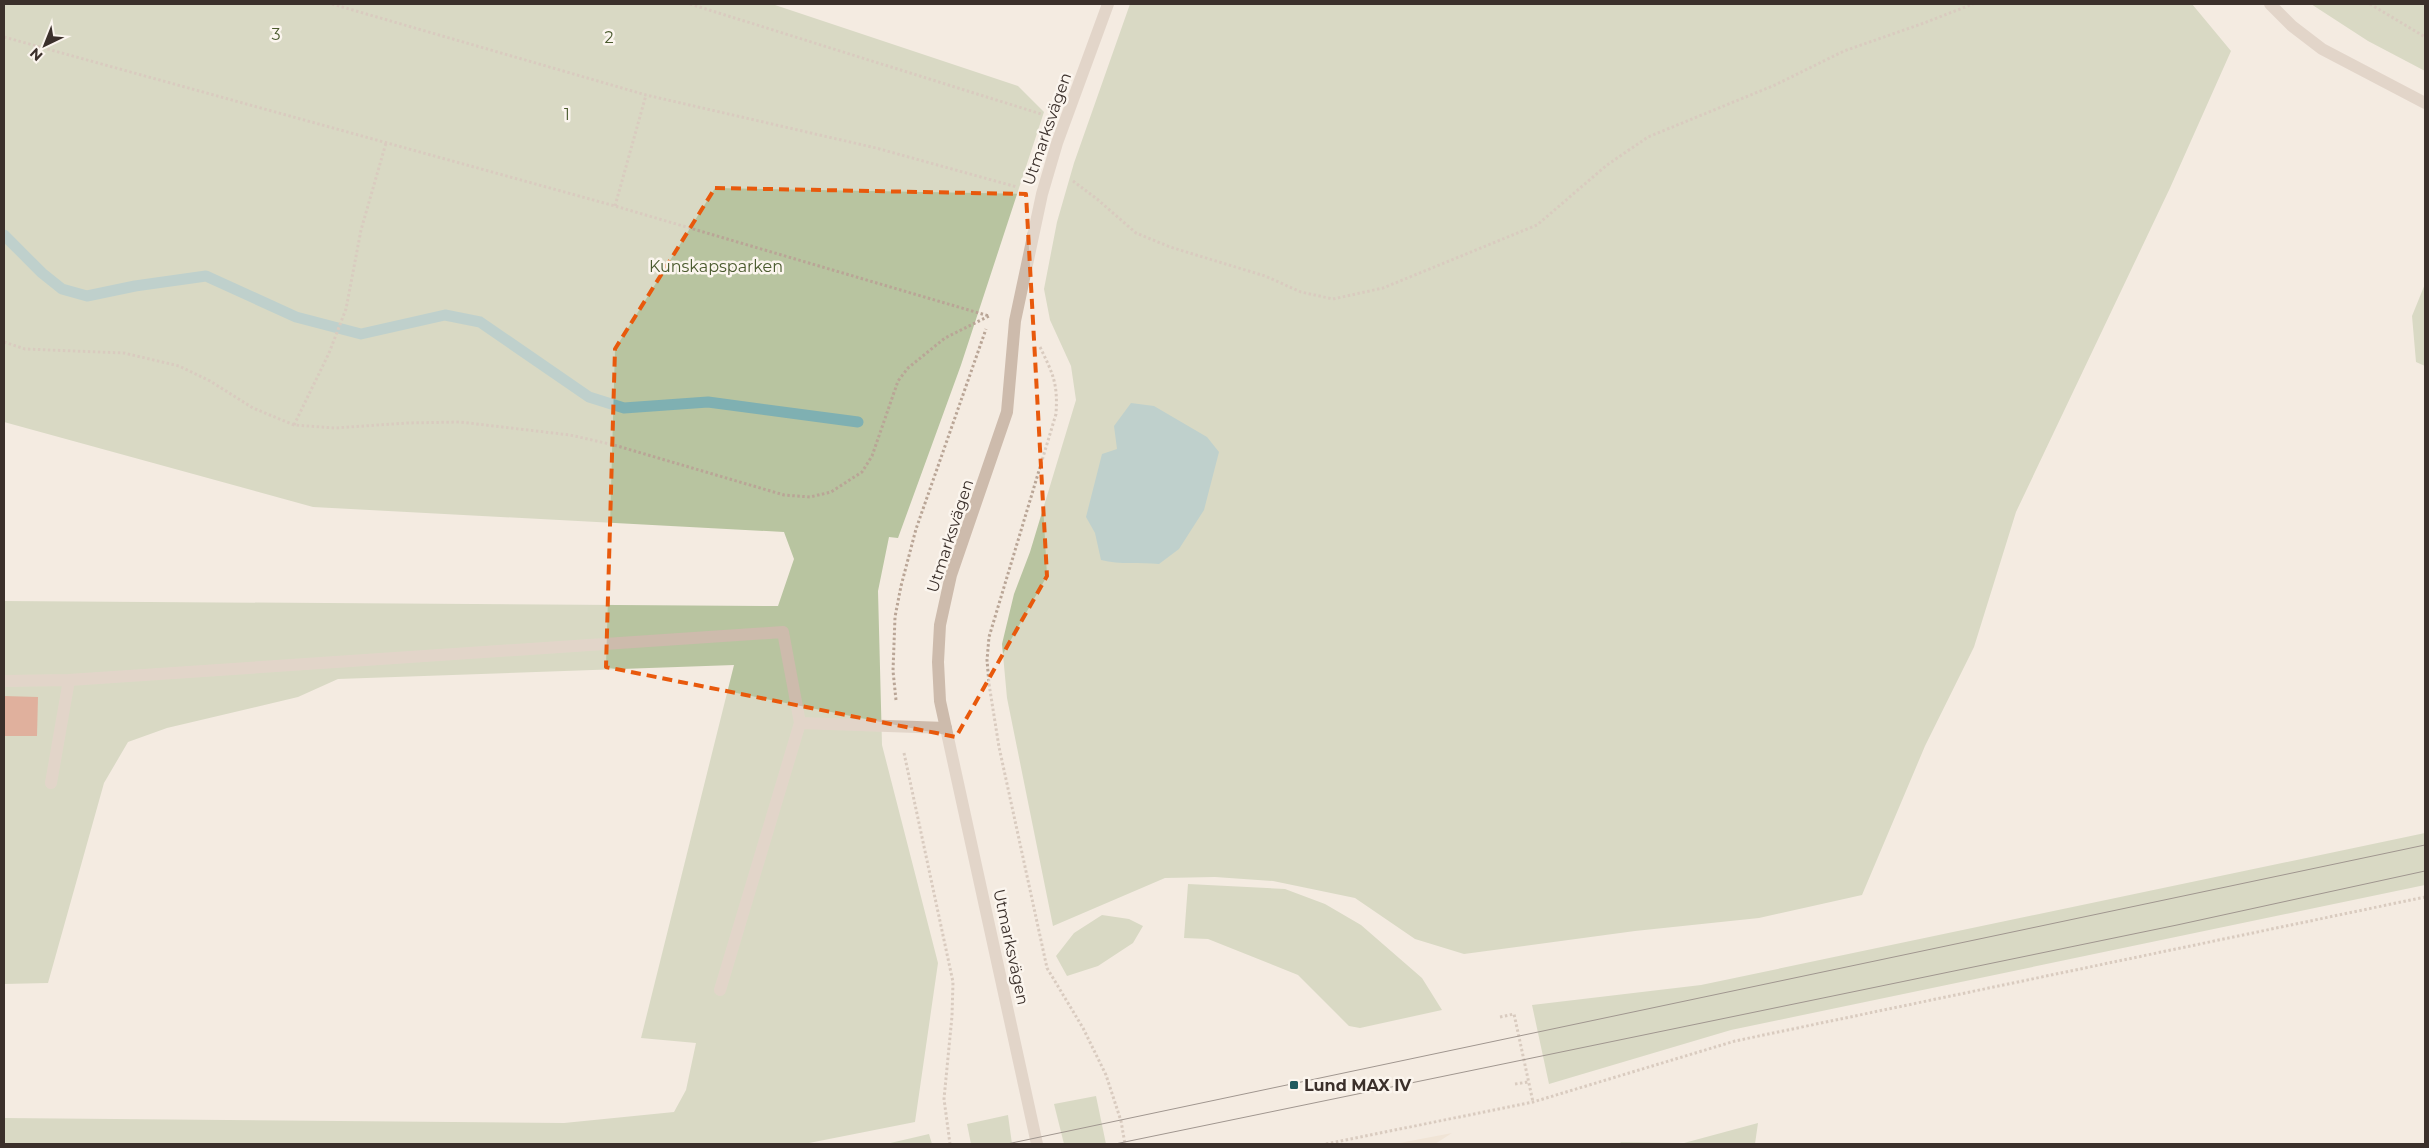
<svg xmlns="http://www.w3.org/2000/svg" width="2429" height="1148" font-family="Montserrat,sans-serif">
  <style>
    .green { fill: #b8c4a0 }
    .plaza { fill: #ecdcc8 }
    .water { fill: #7fb0b2 }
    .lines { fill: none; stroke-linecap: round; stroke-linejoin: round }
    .stream { stroke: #7fb0b2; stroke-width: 11 }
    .building { fill: #c8694b }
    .path { stroke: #b9a596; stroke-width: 3; stroke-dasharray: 2.5 2.5; stroke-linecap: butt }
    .lane { stroke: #cdbbac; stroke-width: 12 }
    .street { stroke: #cdbbac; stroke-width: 12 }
    .tram { stroke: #3b302b; stroke-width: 1 }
    .marked { fill: none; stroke: #e8590c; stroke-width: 4; stroke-dasharray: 10 6; stroke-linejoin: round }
    .poi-dot { fill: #1f5a5e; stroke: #fbf5ee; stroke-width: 2 }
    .labels { text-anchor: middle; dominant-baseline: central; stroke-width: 5; stroke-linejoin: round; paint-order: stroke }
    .park-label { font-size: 16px; fill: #4a5a2e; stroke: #fbf5ee }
    .street-label { font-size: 16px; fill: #3b302b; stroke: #fbf5ee }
    .poi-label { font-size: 16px; font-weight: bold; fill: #3b302b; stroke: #fbf5ee; text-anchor: start }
  </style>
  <rect width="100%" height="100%" fill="#f4ebe1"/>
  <path class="green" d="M4,4H772L1018,86L1044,112L961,365L898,538L889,537L878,591L882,745L938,963L915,1122L804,1144H4V1118L564,1123L674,1112L686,1090L696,1043L641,1038L734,665L338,679L298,697L167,728L128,742L104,783L48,983L4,984V601L778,606L794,559L784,532L313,507L4,422Z
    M1130,4H2192L2231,51L2170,188L2016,512L1974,647L1925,746L1862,895L1759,918L1635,931L1464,954L1415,939L1355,898L1273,881L1215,877L1165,878L1053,926L1007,698L1002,644L1014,594L1030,552L1076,400L1071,366L1050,320L1044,289L1057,222L1074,163Z
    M2311,4H2425V71L2368,41Z
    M2425,284V366L2416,362L2412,316Z
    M2425,833V885L1731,1030L1549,1084L1532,1005L1701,985Z
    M1188,884L1285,889L1325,904L1361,925L1422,978L1442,1010L1360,1028L1349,1026L1298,975L1208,939L1184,938Z
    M1102,915L1129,919L1143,926L1133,943L1098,966L1067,976L1056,956L1074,933Z
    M1096,1096L1106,1144H1064L1054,1104Z
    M1008,1115L1012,1144H971L967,1124Z
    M1758,1123L1755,1144H1622L1620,1142L1684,1143Z
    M929,1134L932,1144H886Z"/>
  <path class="plaza" d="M1452,1133L1435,1144H1394Z"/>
  <path class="water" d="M1131,403L1154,406L1207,437L1219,452L1204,510L1179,549L1159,564C1140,562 1120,565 1101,560L1095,533L1086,517L1102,454L1117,449L1114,426Z"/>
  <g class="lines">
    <path class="stream" d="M4,235L42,273L62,289L87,296L135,286L206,276L296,317L361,334L445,315L480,322L589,397L624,408L708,402L858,422"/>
  </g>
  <path class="building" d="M4,696L38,697L37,736H4Z"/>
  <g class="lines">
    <path class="path" d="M332,4L646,95L876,148L1017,187
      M690,4L1041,114
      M2370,4L2425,37
      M4,37L615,206L989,316
      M1073,181L1097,199L1136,233L1170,247L1265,276L1301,292L1333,299L1383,288L1537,225L1607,165L1648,137L1775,85L1844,51L1924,23L1973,4
      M615,206L646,95
      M4,342L25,349L124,353L179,366L210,381L253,408L294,425L335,428L407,423L460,422L570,435L614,445L784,495L810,497L831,492L862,472L872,456L898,381L908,368L945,338L989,316
      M1040,347C1053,374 1058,383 1056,414L989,637L987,660L989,684L999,747L1047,968L1083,1028L1106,1075L1121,1121L1125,1144
      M294,425L329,353L346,309L361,230L386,143
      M896,700L893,671L895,617L901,586L916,529L986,329
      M904,753L953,982L952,1016L944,1099L950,1144
      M1500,1017L1514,1014L1533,1102
      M1515,1084L1528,1082
      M1326,1144L1533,1102L1735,1041L2425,897"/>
    <path class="lane" d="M4,681L69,680L783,632L800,723L946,728
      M51,783L69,680
      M720,990L800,723"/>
    <path class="street" d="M2270,4L2292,26L2322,49L2425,103
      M1037,1144L940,701L938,662L940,625L951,575L1007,412L1015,321L1042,194L1057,143L1108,4"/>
    <path class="tram" d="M1007,1144L2425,845
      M1115,1144L2177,925L2425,871"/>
  </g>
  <path d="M0 0H2429V1148H0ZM715,188L1026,194L1047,576L956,737L606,667L615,349Z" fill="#f4ebe1" fill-opacity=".55" fill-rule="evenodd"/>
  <path class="marked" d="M715,188L1026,194L1047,576L956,737L606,667L615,349Z"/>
  <rect class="poi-dot" x="1289" y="1080" width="10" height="10" rx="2.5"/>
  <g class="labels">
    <g class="park-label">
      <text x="276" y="34">3</text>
      <text x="609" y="37">2</text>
      <text x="567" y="114">1</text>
      <text x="716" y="266">Kunskapsparken</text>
    </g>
    <g class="street-label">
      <text transform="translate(1047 129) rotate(-71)">Utmarksvägen</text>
      <text transform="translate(950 536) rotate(-72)">Utmarksvägen</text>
      <text transform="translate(1011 947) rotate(78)">Utmarksvägen</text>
    </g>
    <g class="poi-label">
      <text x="1304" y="1085">Lund MAX IV</text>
    </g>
  </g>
  <rect width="2429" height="1148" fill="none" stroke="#3b302b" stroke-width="10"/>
  <g transform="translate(45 45) rotate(223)" stroke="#fbf5ee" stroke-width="4" paint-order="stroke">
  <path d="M0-4L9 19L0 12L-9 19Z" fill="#3b302b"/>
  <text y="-8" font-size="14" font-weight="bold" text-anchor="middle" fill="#3b302b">N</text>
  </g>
</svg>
